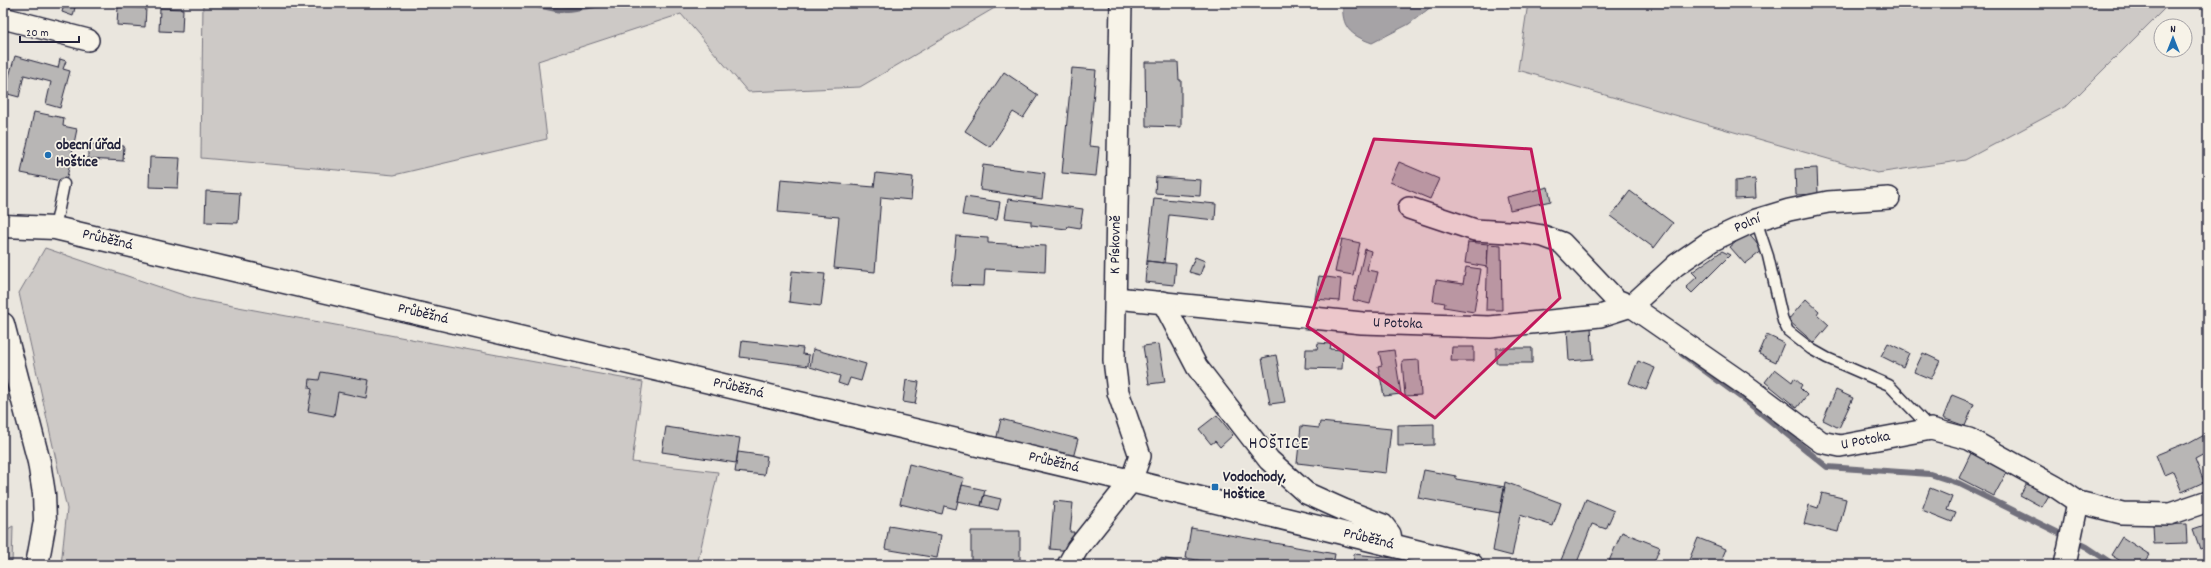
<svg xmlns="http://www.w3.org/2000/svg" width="2211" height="568" font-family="Dekko,sans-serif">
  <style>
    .green { fill: #cdc9c6; stroke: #787680 }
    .water { fill: #a6a3a6; stroke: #716f7b }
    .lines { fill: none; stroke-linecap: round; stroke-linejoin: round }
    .stream { stroke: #716f7b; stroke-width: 6 }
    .building { fill: #b8b6b5; stroke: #22223b }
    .service-casing { stroke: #22223b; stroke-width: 13 }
    .minor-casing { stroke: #22223b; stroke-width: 24 }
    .tertiary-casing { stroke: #22223b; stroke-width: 25 }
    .service { stroke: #f7f3e8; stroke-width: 10 }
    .minor { stroke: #f7f3e8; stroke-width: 21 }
    .tertiary { stroke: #f7f3e8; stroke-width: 22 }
    .marked { fill: #c2185b; fill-opacity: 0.2; stroke: #c2185b; stroke-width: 3; stroke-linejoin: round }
    .poi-dot { fill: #1f6fb2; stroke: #f7f3e8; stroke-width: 1.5 }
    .labels { text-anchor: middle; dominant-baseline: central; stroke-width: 3.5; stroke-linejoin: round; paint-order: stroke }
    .poi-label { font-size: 15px; font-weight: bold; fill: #22223b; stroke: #f7f3e8; text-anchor: start }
    .street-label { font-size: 15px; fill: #22223b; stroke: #f7f3e8 }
    .quarter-label { font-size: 17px; letter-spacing: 1px; fill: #22223b; stroke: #f7f3e8 }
  </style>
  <rect width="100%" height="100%" fill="#eae6de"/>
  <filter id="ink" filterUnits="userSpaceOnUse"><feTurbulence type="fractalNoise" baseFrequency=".025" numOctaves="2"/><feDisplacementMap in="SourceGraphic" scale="8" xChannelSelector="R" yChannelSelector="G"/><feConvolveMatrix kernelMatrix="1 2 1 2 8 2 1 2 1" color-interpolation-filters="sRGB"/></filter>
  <g filter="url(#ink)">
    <path class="green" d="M203,3H1003L860,87L748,92L681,14L538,61L547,139L394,175L201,158Z
      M1528,3H2170L2068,105L1965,160L1877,173L1518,70Z
      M45,248L195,299L643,382L632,462L718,472L697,565H61L67,509L19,293Z
      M13,526L12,565H3V532Z"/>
    <path class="water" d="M1343,3H1436L1409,24L1372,43C1350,35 1341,27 1343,3Z"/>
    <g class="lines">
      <path class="stream" d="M528,3L561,10L609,3
        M1682,354L1746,401L1827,467L1930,474L1958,483L2087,547L2114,565"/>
    </g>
    <path class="building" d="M58,3H76L73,16L62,12L64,5Z
      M118,7L146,8L145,27L117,25Z
      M160,8L183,9L182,32L159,31Z
      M15,56L58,68L60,59L66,61L63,69L70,71L60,108L46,104L51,82L24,75L19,97L4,93Z
      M1145,62H1178L1179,80H1181V127L1146,126Z
      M1072,68L1096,70L1089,146L1099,147L1096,176L1062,173Z
      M1004,72L1038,95L1023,118L1013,112L990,147L965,131Z
      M34,112L64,118L63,126L77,129L66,182L21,173Z
      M88,144L124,146L123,161L88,159Z
      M150,157L180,158L178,188L149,187Z
      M1399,162L1439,179L1430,199L1390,182Z
      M983,165L1045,173L1042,199L980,190Z
      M1817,168L1818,194L1796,195L1795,169Z
      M876,173L913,177L911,200L881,197L875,272L834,268L839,217L778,212L781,179L874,187Z
      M1156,177L1201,180L1200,196L1155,193Z
      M1755,179L1756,198L1735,199V181Z
      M1548,187L1551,201L1510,210L1507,197Z
      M206,191L240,193L238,223L205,222Z
      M1630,191L1673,223L1654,248L1611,216Z
      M965,197L1000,202L997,220L962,215Z
      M1154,198L1216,204L1215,220L1169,215L1164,263L1147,261Z
      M1008,199L1083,209L1080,228L1068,226L1067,229L1031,225V221L1005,218Z
      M1748,232L1763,250L1745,264L1730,247Z
      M956,236L988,238V243L1046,246L1045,272L985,269L984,286L951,285Z
      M1342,239L1360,243L1353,275L1335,272Z
      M1468,242L1488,244L1487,267L1465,263Z
      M1488,244L1501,245L1502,310H1486Z
      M1365,249L1371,251L1367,270L1378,272L1370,304L1353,300Z
      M1722,251L1730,255L1692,293L1686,287L1697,277L1692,272Z
      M1195,257L1205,261L1200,275L1189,272Z
      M1147,261L1176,264L1174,285L1145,282Z
      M1466,267L1481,269L1474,312L1444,307L1445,303L1433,301L1436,280L1463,284Z
      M792,271L825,274L821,306L789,302Z
      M1319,276L1341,279L1339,301L1315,299Z
      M1806,299L1819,311L1817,314L1829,325L1814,343L1788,320Z
      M1591,327L1593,359L1569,361L1567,329Z
      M1767,335L1784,343L1776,362L1759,354Z
      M742,341L803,348L802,354L809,355L808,366L740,357Z
      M1318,343L1331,344L1330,349L1343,350L1342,369L1305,368L1306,349H1317Z
      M1888,343L1909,353L1903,367L1881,356Z
      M1159,344L1165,382L1149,384L1143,346Z
      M1452,347H1474V361H1451Z
      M1496,348H1532V363H1496Z
      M813,349L866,364L861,381L850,378L847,386L838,383L840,376L810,367Z
      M1394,350L1401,394L1384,396L1378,366L1382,365L1379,352Z
      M1923,353L1940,361L1931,379L1914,372Z
      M1276,355L1285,402L1270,404L1262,358Z
      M1419,360L1421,395L1405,396L1402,361Z
      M1638,361L1655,368L1646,390L1629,383Z
      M1775,369L1792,382L1794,378L1802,385L1800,388L1807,395L1797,408L1765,382Z
      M321,372L369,380L366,398L338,392L334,416L308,411L312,389L309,388L310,379L319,380Z
      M906,380L919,382L915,404L903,402Z
      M1836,390L1853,398L1839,428L1823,420Z
      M1952,395L1974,404L1965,426L1943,418Z
      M1217,415L1233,435L1220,447L1215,441L1211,444L1199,429Z
      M1001,419L1078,439L1073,458L996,441Z
      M1320,422L1391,429L1386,473L1297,463L1301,426L1319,428Z
      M1434,424V445L1398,446V425Z
      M666,427L740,438L736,463L662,452Z
      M2208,433V452L2195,459L2204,482L2182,492L2173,471L2164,475L2156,455L2188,442V444Z
      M1972,451L2008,470L1994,496L1959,478Z
      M738,452L767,456L764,475L735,472Z
      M909,464L964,478L956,509L944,506L942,514L900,504Z
      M1424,470L1456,476V479L1505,487L1500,513L1418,498Z
      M2029,479L2051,492L2042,507L2020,495Z
      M1505,482L1561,503L1553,526L1520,515L1512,556L1493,551Z
      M962,485L985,490L981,506L958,501Z
      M1930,488L1952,497L1947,510L1956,513L1952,522L1922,510Z
      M1822,493L1846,499L1838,532L1804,524L1809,505L1818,508Z
      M984,495L1001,499L998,510L981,506Z
      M1586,499L1614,511L1606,529L1592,524L1576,565H1559Z
      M1054,501L1073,503L1070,532H1074L1072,551L1050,549Z
      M2186,524L2187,543L2154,544L2153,525Z
      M2208,524V546L2200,549L2193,529Z
      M889,526L941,535L937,558L885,549Z
      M1191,528L1335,554L1333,565H1224L1186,558Z
      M971,531H1020V564H971Z
      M1622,532L1660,547L1653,565H1634L1623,561L1622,565H1619L1609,561Z
      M2122,537L2150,555L2143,565H2127L2111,555Z
      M1698,538L1726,549L1723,556L1725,561L1719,565H1687Z
      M1354,554L1433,562L1432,565H1353Z
      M1160,558L1178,561L1177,565H1159Z"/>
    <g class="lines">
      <g class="service-casing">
        <path id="service" d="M1756,220L1768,256L1783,321L1788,331L1811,349L1827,358L1889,385L1931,429
          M55,228L64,184"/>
      </g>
      <g class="minor-casing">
        <g id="minor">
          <path d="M3,18L88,40"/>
          <path id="s1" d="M1409,208L1475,230L1525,233L1543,236L1562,243L1616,300L1631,306L1745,385L1821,442L1840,446L1931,429L1969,439L2056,487L2078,502L2122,513L2170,514L2208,501"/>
          <path id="s2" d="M1116,298L1362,323L1490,327L1600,316L1631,306L1676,265L1711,241L1756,220L1789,210L1828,202L1889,198"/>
          <path d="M1163,302L1197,367L1269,460L1306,493L1344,510L1383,525L1390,534L1392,545"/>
          <path id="s3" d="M1068,565L1077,549L1131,481L1140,456L1118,392L1114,360L1121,3"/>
          <path d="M2065,565L2078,502"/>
        </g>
      </g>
      <g class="tertiary-casing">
        <g id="tertiary">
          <path id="s4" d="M3,226L55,228L1131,481L1472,565"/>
          <path d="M3,324L39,462L44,494L45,521L37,565"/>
        </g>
      </g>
      <use href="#service" class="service"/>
      <use href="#minor" class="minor"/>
      <use href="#tertiary" class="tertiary"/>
    </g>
  </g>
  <path class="marked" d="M1374,139L1531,149L1560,298L1435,418L1307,326Z"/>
  <g class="poi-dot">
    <circle cx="48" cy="155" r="4"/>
    <rect x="1211" y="483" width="8" height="8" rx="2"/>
  </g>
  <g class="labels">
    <g class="poi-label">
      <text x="56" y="146">obecní úřad<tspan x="56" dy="17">Hoštice</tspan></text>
      <text x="1223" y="478">Vodochody,<tspan x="1223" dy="17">Hoštice</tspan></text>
    </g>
    <g class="street-label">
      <text stroke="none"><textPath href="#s2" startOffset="662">Polní</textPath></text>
      <text stroke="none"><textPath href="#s4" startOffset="106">Průběžná</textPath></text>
      <text stroke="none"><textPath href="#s3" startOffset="347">K Pískovně</textPath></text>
      <text stroke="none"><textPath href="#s4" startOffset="430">Průběžná</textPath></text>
      <text stroke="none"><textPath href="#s2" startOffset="283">U Potoka</textPath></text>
      <text stroke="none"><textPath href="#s4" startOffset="754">Průběžná</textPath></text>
      <text stroke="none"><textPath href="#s1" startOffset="532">U Potoka</textPath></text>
      <text stroke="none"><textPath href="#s4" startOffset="1078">Průběžná</textPath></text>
      <text stroke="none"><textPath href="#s4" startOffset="1402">Průběžná</textPath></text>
    </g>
    <g class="quarter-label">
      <text x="1279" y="445">HOŠTICE</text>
    </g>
  </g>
  <rect width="2211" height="568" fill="none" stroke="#f7f3e8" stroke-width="16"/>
  <rect x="8" y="8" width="2195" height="552" fill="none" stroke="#22223b" stroke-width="1.5" filter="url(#ink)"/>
  <g transform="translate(2173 38)"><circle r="19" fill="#f7f3e8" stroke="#a29fa3"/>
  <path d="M0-3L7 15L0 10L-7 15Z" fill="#1f6fb2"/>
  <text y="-6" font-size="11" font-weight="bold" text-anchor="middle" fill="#22223b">N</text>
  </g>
  <path d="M20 36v6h59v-6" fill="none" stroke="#22223b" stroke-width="2"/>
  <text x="26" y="36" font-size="12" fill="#22223b" stroke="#f7f3e8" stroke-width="3" paint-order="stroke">20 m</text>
</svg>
